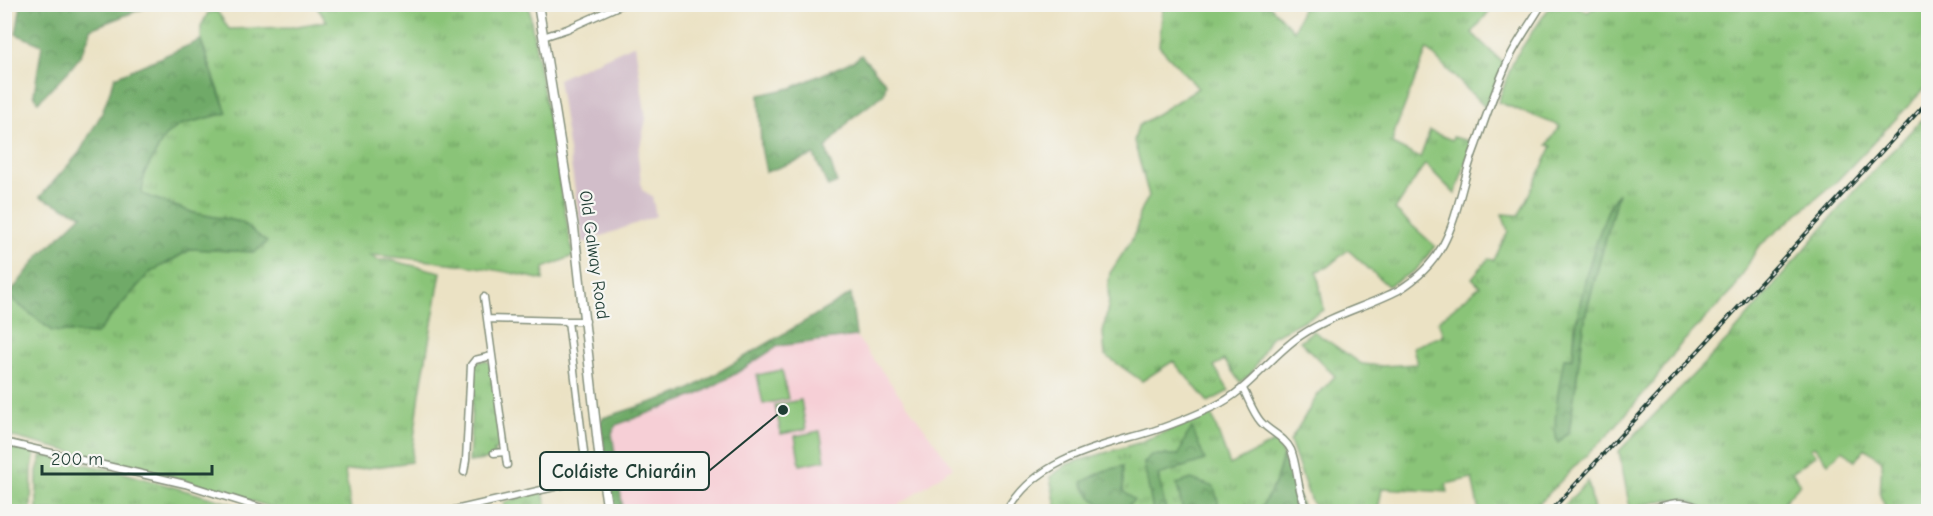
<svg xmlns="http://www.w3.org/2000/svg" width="1933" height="516" font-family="'Comic Neue',sans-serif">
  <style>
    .built { fill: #f6cfd6 }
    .industrial { fill: #d1bdc9 }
    .grass { fill: url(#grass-tufts); stroke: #548056; stroke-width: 1.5; fill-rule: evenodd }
    .forest { fill: url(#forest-crowns); stroke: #47744e; stroke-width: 1.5 }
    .pitch { fill: #8ac478; stroke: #548056; stroke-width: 1.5 }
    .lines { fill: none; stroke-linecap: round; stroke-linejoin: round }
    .minor-casing { stroke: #85907c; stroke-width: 9 }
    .secondary-casing { stroke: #85907c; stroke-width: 11 }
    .minor { stroke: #fff; stroke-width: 6 }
    .secondary { stroke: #fff; stroke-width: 8 }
    .rail-casing { stroke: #1f3d34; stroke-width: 4 }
    .rail { stroke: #f6f6f2; stroke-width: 1.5; stroke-dasharray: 4.5; stroke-linecap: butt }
    .labels { text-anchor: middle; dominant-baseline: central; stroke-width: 4.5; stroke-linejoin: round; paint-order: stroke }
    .street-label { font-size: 18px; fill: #1f3d34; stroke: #f6f6f2 }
    .leader { fill: none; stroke: #1f3d34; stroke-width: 2 }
    .callout-dot { fill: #1f3d34; stroke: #f6f6f2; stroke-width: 2 }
    .callout { fill: #f6f6f2; stroke: #1f3d34; stroke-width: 2 }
    .callout-label { font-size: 20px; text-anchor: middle; font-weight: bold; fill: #1f3d34 }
  </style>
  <defs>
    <pattern id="grass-tufts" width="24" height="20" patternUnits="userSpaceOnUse" patternTransform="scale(1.5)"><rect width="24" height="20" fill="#8ac478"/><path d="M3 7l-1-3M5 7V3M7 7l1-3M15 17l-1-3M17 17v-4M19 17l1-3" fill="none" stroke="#70a063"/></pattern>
    <pattern id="forest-crowns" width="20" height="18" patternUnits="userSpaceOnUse" patternTransform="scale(1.5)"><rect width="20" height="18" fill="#6faa68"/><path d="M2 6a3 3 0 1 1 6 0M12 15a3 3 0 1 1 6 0" fill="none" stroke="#5b8c56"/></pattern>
  </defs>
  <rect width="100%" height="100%" fill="#f6f6f2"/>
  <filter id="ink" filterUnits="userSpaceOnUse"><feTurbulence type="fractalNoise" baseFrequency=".0167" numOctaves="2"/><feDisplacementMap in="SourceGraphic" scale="12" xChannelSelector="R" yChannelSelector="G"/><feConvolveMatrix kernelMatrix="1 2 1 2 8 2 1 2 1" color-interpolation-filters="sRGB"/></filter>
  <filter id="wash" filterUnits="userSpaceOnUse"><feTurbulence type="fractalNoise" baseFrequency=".008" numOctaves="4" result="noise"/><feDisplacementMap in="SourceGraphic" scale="24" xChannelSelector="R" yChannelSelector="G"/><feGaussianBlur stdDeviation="1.35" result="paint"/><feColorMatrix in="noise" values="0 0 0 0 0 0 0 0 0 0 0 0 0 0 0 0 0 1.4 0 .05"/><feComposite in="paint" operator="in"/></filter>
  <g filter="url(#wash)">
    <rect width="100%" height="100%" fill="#ebe2c4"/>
    <path class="built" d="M856,336L953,467L890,511H623L612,433L616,425L697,395L735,374L778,346Z"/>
    <path class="industrial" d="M635,44L646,119L638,156L642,190L652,196L656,216L583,243L558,79Z"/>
    <path class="grass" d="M1597,4L1928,5V85L1836,182L1758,247L1734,289L1680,345L1654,381L1607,436L1579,462L1532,511H1479L1472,478L1446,484L1448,492L1382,488L1378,511H1321L1311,502L1290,441L1317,396L1335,376L1300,341L1313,331L1362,364L1383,366L1417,364L1413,347L1444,335L1438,321L1480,286L1472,278L1488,259L1494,260L1508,231L1502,214L1519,215L1552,146L1547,145L1560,126L1498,102L1514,59L1551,5H1574L1588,12ZM1617,195L1586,313L1569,432L1564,358H1573L1575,324Z
      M315,5H529L532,27L573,256L544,268L543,280C486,266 429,260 370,255L377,260H389L441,272L420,393L411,462L345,471L351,511H284L179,479L5,435V296H8L52,331L96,334L149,273L192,249L255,252L241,222L194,213L142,194L144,174L165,136L180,125L227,113L201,40V26L208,13L216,11C222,16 224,23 229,29L292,27L327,21Z
      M1163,5H1269L1294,31L1303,5H1494L1472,33L1504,64L1485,107L1427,49L1394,133L1392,144L1420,158L1430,131L1452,140L1453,137L1469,141L1472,144L1455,194L1425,164L1395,210L1435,246L1416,270L1388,286L1348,250L1327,267L1317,271L1324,310L1271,337L1251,374L1240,382L1224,360L1214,366L1229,391L1208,402L1173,361L1142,381L1105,355L1103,333L1109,301L1108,287L1110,273L1131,241L1137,228L1139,214L1149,196L1134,141L1138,126L1198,88L1159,46Z
      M1928,113V511H1887L1880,495L1882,461L1865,448L1855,461L1843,450L1828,463L1814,446L1810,448L1816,455L1792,472L1800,484L1776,511H1709L1686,499L1665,500L1630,509L1619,451L1730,337L1855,190Z
      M485,360L492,365L503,445L501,448L494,450V454L502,455V457L469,462L474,369L475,363Z
      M1211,413L1230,465L1276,441L1283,456L1275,484L1259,511H1215L1220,509L1177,485L1183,511H1166L1158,475L1204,460L1186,437L1179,455H1151L1144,463L1153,511H1119H1122V467L1104,471L1083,483C1088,496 1100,504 1112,511H1057L1050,477L1068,464L1138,443Z
      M5,446L35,453L32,468L31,511H5Z
      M42,455L117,471L257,511H37V471Z
      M1588,481L1594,511H1559Z
      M542,490L548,511H506L503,503Z"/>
    <path class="forest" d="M21,5V4L152,5L90,29C86,60 59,80 38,102L34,94L42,45L16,34Z
      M201,40L210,70L227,113L180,125L165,136L144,174L142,194L194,213L241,222L267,242L255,252L191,249L149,273L96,334L52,331L8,296L39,256L82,215L40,197L79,153L102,113L115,77Z
      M861,55L886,83L884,94L852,118L826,148L837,183L828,187L814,155L766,172L761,147L759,95L791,88L855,60Z
      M1618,193L1586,313L1569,432L1558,443C1550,429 1561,376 1564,358H1573C1575,317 1584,279 1597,240C1603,224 1607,207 1618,193Z
      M851,294L856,336L778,346L735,374L697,395L616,425L612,433L623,511H613L600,422L603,418L687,391Z
      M1192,428L1205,460L1158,475L1166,511H1153L1144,463L1151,455H1179L1186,437Z
      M1283,456L1304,511H1259L1275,484Z
      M1123,466V491L1134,500L1122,511C1105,513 1089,498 1082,482L1104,471Z
      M1191,479L1214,487L1220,509L1215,511H1183L1177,484Z"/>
    <path class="pitch" d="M782,370L788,399L763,404L757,375Z
      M801,400L806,429L781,434L775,405Z
      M820,431L825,460L800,465L795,436Z"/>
  </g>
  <g filter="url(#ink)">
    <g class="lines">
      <g class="minor-casing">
        <path id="minor" d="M543,37L567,29L623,4
          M484,297L507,465
          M487,319L568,321
          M1243,389C1249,400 1253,413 1261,422C1270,432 1285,437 1291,450C1299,469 1296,497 1311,512
          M4,442L185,484L274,512
          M584,452L568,321H586
          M494,453L505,452
          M464,472L466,460L471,365L475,360L492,356
          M446,512L602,476
          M1007,512C1032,464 1089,449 1136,436C1162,429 1189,418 1213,407C1249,391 1269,357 1300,336C1331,315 1366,307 1399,290C1460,252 1453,203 1476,145C1486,116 1496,87 1509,59C1518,40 1531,23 1542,4
          M1641,512C1668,505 1680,496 1706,512"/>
      </g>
      <g class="secondary-casing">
        <path id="secondary" d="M538,4L574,228L599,453L608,512"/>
      </g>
      <use href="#minor" class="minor"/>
      <use href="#secondary" class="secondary"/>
      <g class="rail-casing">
        <path id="rail" d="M1550,512L1928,101"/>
      </g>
      <use href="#rail" class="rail"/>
    </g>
  </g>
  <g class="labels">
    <g class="street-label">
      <text transform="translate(594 255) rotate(82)">Old Galway Road</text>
    </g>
  </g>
  <path class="leader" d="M783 410L709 471"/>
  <circle class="callout-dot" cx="783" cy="410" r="6"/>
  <rect class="callout" x="540" y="452" width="169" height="38" rx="6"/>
  <g class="callout-label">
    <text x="624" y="478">Coláiste Chiaráin</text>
  </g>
  <rect width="1933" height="516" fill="none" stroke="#f6f6f2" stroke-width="24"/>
  <path d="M42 465v9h170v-9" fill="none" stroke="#1f3d34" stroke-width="3"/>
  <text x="51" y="465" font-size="18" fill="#1f3d34" stroke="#f6f6f2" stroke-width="4.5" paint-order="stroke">200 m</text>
</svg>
